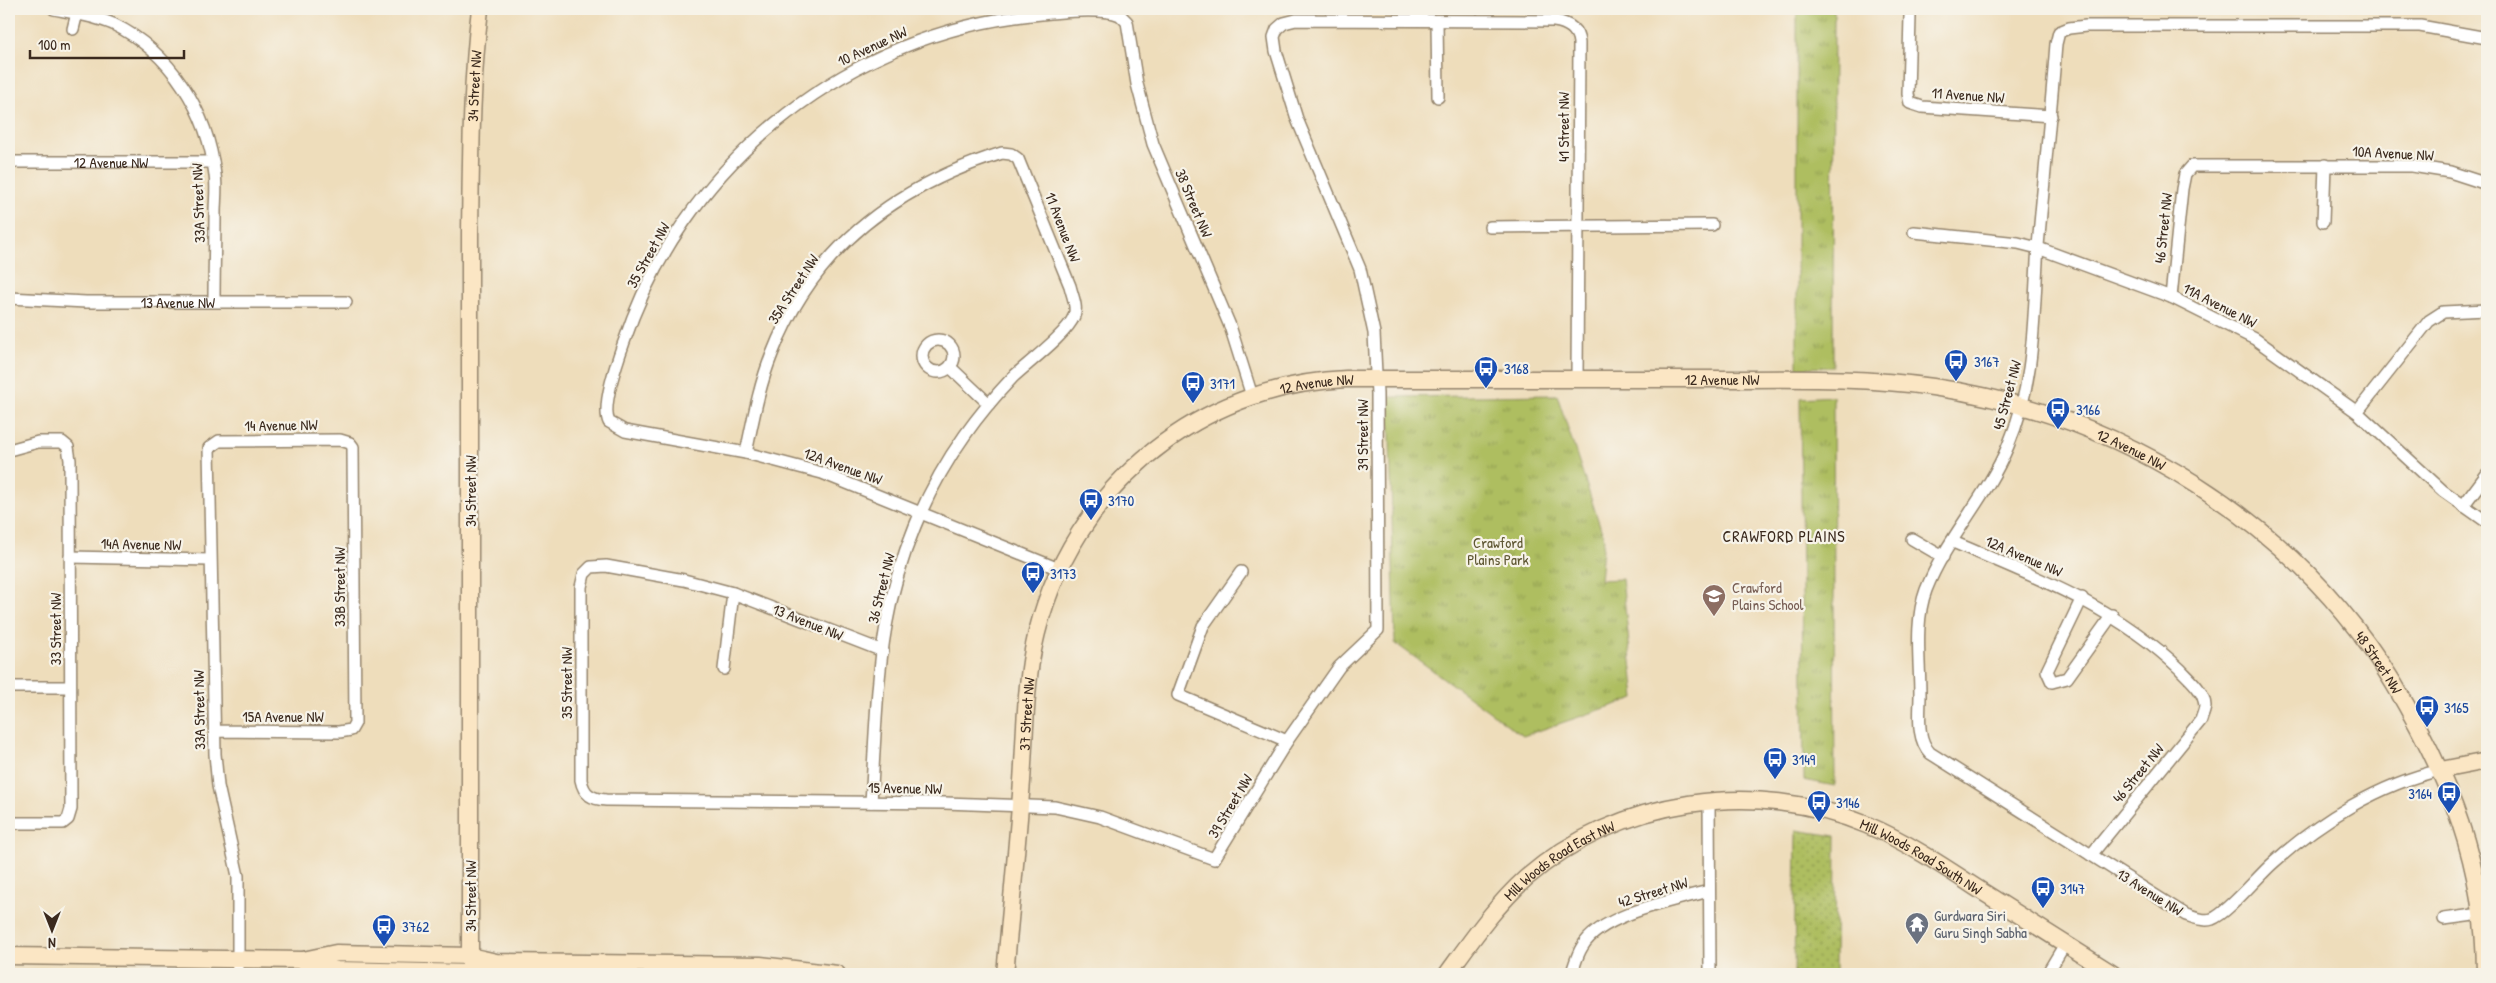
<svg xmlns="http://www.w3.org/2000/svg" width="2496" height="983" font-family="'Patrick Hand',sans-serif">
  <style>
    .grass { fill: url(#grass-dots); stroke: #747440 }
    .park { fill: url(#park-tufts); stroke: #747440 }
    .lines { fill: none; stroke-linecap: round; stroke-linejoin: round }
    .street-casing { stroke: #94846c; stroke-width: 14 }
    .secondary-casing { stroke: #94846c; stroke-width: 19 }
    .street { stroke: #fff; stroke-width: 11 }
    .secondary { stroke: #fbe6c4; stroke-width: 16 }
    .labels { text-anchor: middle; dominant-baseline: central; stroke-width: 4.5; stroke-linejoin: round; paint-order: stroke }
    .street-label { font-size: 15px; fill: #3b2a1e; stroke: #f7f3e8 }
    .transit-label { font-size: 15px; fill: #164399; stroke: #f7f3e8; text-anchor: start }
    .park-label { font-size: 15px; fill: #5e5632; stroke: #f7f3e8 }
    .education-label { font-size: 15px; fill: #785e54; stroke: #f7f3e8; text-anchor: start }
    .worship-label { font-size: 15px; fill: #5b616d; stroke: #f7f3e8; text-anchor: start }
    .neighbourhood-label { font-size: 16px; letter-spacing: 1px; fill: #3b2a1e; stroke: #f7f3e8 }
  </style>
  <defs>
    <pattern id="grass-dots" width="8" height="8" patternUnits="userSpaceOnUse" patternTransform="scale(1.25)"><rect width="8" height="8" fill="#aebe61"/><path d="M2 2h.1M6 6h.1" fill="none" stroke="#8f9b4f" stroke-width="1.8" stroke-linecap="round"/></pattern>
    <pattern id="park-tufts" width="24" height="20" patternUnits="userSpaceOnUse" patternTransform="scale(1.25)"><rect width="24" height="20" fill="#aebe61"/><path d="M3 7l-1-3M5 7V3M7 7l1-3M15 17l-1-3M17 17v-4M19 17l1-3" fill="none" stroke="#8f9b4f"/></pattern>
  </defs>
  <rect width="100%" height="100%" fill="#f7f3e8"/>
  <filter id="ink" filterUnits="userSpaceOnUse"><feTurbulence type="fractalNoise" baseFrequency=".02" numOctaves="2"/><feDisplacementMap in="SourceGraphic" scale="10" xChannelSelector="R" yChannelSelector="G"/><feConvolveMatrix kernelMatrix="1 2 1 2 8 2 1 2 1" color-interpolation-filters="sRGB"/></filter>
  <filter id="wash" filterUnits="userSpaceOnUse"><feTurbulence type="fractalNoise" baseFrequency=".0096" numOctaves="4" result="noise"/><feDisplacementMap in="SourceGraphic" scale="20" xChannelSelector="R" yChannelSelector="G"/><feGaussianBlur stdDeviation="1.12" result="paint"/><feColorMatrix in="noise" values="0 0 0 0 0 0 0 0 0 0 0 0 0 0 0 0 0 1.4 0 .05"/><feComposite in="paint" operator="in"/></filter>
  <g filter="url(#wash)">
    <rect width="100%" height="100%" fill="#edb"/>
    <path class="grass" d="M1796,830L1836,836L1835,974H1794Z"/>
    <path class="park" d="M1797,9H1834L1833,367L1797,368Z
      M1557,395L1604,538L1600,580L1622,579L1635,698L1523,736L1395,643L1389,397Z
      M1833,396L1835,786L1804,780L1800,398Z
      M9,972L174,974H9Z"/>
  </g>
  <g filter="url(#ink)">
    <g class="lines">
      <g class="street-casing">
        <g id="street">
          <path d="M54,9C74,13 94,16 113,24C171,52 208,112 215,175C217,187 215,201 215,213C215,242 214,271 214,301"/>
          <path d="M1910,16L1908,94L1910,103L1922,107L2051,116"/>
          <path d="M1437,21L1438,97"/>
          <path d="M73,29L77,13"/>
          <path id="s1" d="M9,162H213"/>
          <path d="M2323,222L2325,165"/>
          <path d="M1490,227L1712,225"/>
          <path d="M1914,232L2018,243L2038,248L2171,297L2255,339L2357,412L2443,491L2487,522"/>
          <path d="M2171,297L2182,189L2185,174L2192,166H2412L2450,172L2487,184"/>
          <path id="s2" d="M9,298L86,302H346"/>
          <circle cx="938" cy="356" r="16"/>
          <path d="M950,367L989,404"/>
          <path d="M2357,412L2429,321L2443,312L2487,310"/>
          <path d="M9,450L38,442H62L68,447L70,460L71,809L68,819L63,823H9"/>
          <path d="M746,453C753,420 759,386 772,354C813,248 897,186 1002,153L1011,154L1018,159L1070,286C1072,295 1078,307 1074,316C1068,333 1028,363 1013,377C996,395 979,415 965,435C925,491 898,558 886,626C876,683 875,744 871,802"/>
          <path d="M2463,506L2487,474"/>
          <path d="M1912,539L1943,557"/>
          <path d="M1953,542C2036,577 2114,606 2180,669C2190,680 2204,690 2205,706C2205,710 2202,716 2201,720L2091,855"/>
          <path d="M70,557L210,560"/>
          <path d="M1059,569L822,473L746,453L625,431L609,422C601,406 618,359 624,342C681,170 836,42 1015,17C1040,14 1098,6 1120,15L1127,22L1137,84L1153,144L1230,326L1252,396"/>
          <path d="M1241,572L1203,626L1178,695L1287,741"/>
          <path d="M2082,598L2047,671L2052,682L2067,678L2112,615"/>
          <path d="M883,651L733,593L684,580L606,566L591,567L584,574L581,587V780C584,795 592,799 606,800L945,803L1055,807L1100,817L1214,859L1287,741L1339,667L1378,630L1377,394L1374,333L1360,269L1297,119L1276,51L1274,37L1277,29L1284,23L1296,20L1554,21C1568,23 1578,29 1579,43L1577,379"/>
          <path d="M724,669L733,593"/>
          <path d="M9,687H70"/>
          <path d="M215,731L339,732L351,730L355,723L353,447L350,443L340,440L219,441L209,448L215,754L218,786L238,876V974"/>
          <path d="M2441,770C2379,784 2320,821 2273,863C2259,875 2227,914 2212,919C2204,922 2193,917 2186,915L1930,753C1916,738 1920,714 1920,695C1920,662 1914,622 1926,590C1946,539 1987,497 2008,446C2036,380 2033,316 2038,246C2044,179 2051,111 2056,44L2059,32L2069,28L2086,26H2420L2487,38"/>
          <path d="M1709,801L1710,974"/>
          <path d="M2444,919L2481,914"/>
          <path d="M1572,972C1575,964 1577,955 1582,947C1600,914 1675,900 1709,891"/>
          <path d="M2047,974L2065,944"/>
        </g>
      </g>
      <g class="secondary-casing">
        <g id="secondary">
          <path d="M2441,770L2487,761"/>
          <path d="M9,956L303,960L336,953L470,956L496,962L760,965L837,974"/>
          <path d="M304,960L336,970L470,973L480,969"/>
          <path id="s3" d="M470,974V233C471,158 471,83 480,9"/>
          <path id="s4" d="M1005,974C1011,910 1017,846 1022,781C1025,738 1025,692 1033,650C1050,565 1096,492 1165,442C1218,403 1281,382 1346,379C1458,379 1571,379 1684,379C1766,380 1852,375 1933,387C2120,414 2296,522 2394,684C2449,777 2485,864 2485,974"/>
          <path id="s5" d="M1447,974C1471,941 1495,906 1526,878C1618,798 1755,778 1867,825C1905,841 1940,864 1975,887C2021,916 2067,945 2113,974"/>
        </g>
      </g>
      <use href="#street" class="street"/>
      <use href="#secondary" class="secondary"/>
    </g>
  </g>
  <defs>
    <g id="bus-pin" transform="scale(1.25)"><path d="M0 17L-7.5 6A9.5 9.5 0 1 1 7.5 6Z" fill="#1a4fb4" stroke="#f7f3e8"/><path d="M-5-6H5V4H4V6H2V4H-2V6H-4V4H-5ZM-3.5-4V0h7V-4ZM-3.5 1.2v1.5H-2V1.2ZM2 1.2v1.5H3.5V1.2Z" fill="#fff"/></g>
    <g id="school-pin" transform="scale(1.25)"><path d="M0 17L-7.5 6A9.5 9.5 0 1 1 7.5 6Z" fill="#8d6e63" stroke="#f7f3e8"/><path d="M0-5L7-2L0 1L-7-2ZM-4 1L0 2.5L4 1V4Q0 6-4 4Z" fill="#fff"/></g>
    <g id="temple-pin" transform="scale(1.25)"><path d="M0 17L-7.5 6A9.5 9.5 0 1 1 7.5 6Z" fill="#6b7280" stroke="#f7f3e8"/><path d="M0-6L5-2H3V0L6.5 2.5H4V6H1.5V3h-3V6H-4V2.5H-6.5L-3 0V-2H-5Z" fill="#fff"/></g>
  </defs>
  <g fill-rule="evenodd">
    <use href="#bus-pin" x="1956" y="361"/>
    <use href="#bus-pin" x="1486" y="368"/>
    <use href="#bus-pin" x="1193" y="383"/>
    <use href="#bus-pin" x="2058" y="409"/>
    <use href="#bus-pin" x="1091" y="500"/>
    <use href="#bus-pin" x="1033" y="573"/>
    <use href="#school-pin" x="1714" y="596"/>
    <use href="#bus-pin" x="2427" y="707"/>
    <use href="#bus-pin" x="1775" y="759"/>
    <use href="#bus-pin" x="2449" y="793"/>
    <use href="#bus-pin" x="1819" y="802"/>
    <use href="#bus-pin" x="2043" y="888"/>
    <use href="#temple-pin" x="1917" y="924"/>
    <use href="#bus-pin" x="384" y="926"/>
  </g>
  <g class="labels">
    <g class="street-label">
      <text transform="translate(872 46) rotate(-25)">10 Avenue NW</text>
      <text stroke="none"><textPath href="#s3" startOffset="888">34 Street NW</textPath></text>
      <text transform="translate(1968 95) rotate(4)">11 Avenue NW</text>
      <text transform="translate(1563 127) rotate(-90)">41 Street NW</text>
      <text transform="translate(2393 153) rotate(3)">10A Avenue NW</text>
      <text stroke="none"><textPath href="#s1" startOffset="102">12 Avenue NW</textPath></text>
      <text transform="translate(198 203) rotate(-92)">33A Street NW</text>
      <text transform="translate(1194 203) rotate(67)">38 Street NW</text>
      <text transform="translate(1063 227) rotate(69)">11 Avenue NW</text>
      <text transform="translate(2163 228) rotate(-84)">46 Street NW</text>
      <text transform="translate(648 255) rotate(-61)">35 Street NW</text>
      <text transform="translate(793 289) rotate(-57)">35A Street NW</text>
      <text stroke="none"><textPath href="#s2" startOffset="169">13 Avenue NW</textPath></text>
      <text transform="translate(2220 305) rotate(27)">11A Avenue NW</text>
      <text stroke="none"><textPath href="#s4" startOffset="1148">12 Avenue NW</textPath></text>
      <text stroke="none"><textPath href="#s4" startOffset="742">12 Avenue NW</textPath></text>
      <text transform="translate(2007 395) rotate(-75)">45 Street NW</text>
      <text transform="translate(281 425) rotate(-1)">14 Avenue NW</text>
      <text transform="translate(1362 435) rotate(-90)">39 Street NW</text>
      <text stroke="none"><textPath href="#s4" startOffset="1568">12 Avenue NW</textPath></text>
      <text transform="translate(843 466) rotate(20)">12A Avenue NW</text>
      <text transform="translate(470 491) rotate(-90)">34 Street NW</text>
      <text transform="translate(141 544) rotate(1)">14A Avenue NW</text>
      <text transform="translate(2024 556) rotate(23)">12A Avenue NW</text>
      <text transform="translate(339 587) rotate(-90)">33B Street NW</text>
      <text transform="translate(881 588) rotate(-76)">36 Street NW</text>
      <text transform="translate(808 622) rotate(22)">13 Avenue NW</text>
      <text transform="translate(55 629) rotate(-90)">33 Street NW</text>
      <text stroke="none"><textPath href="#s4" startOffset="1899">48 Street NW</textPath></text>
      <text transform="translate(566 683) rotate(-90)">35 Street NW</text>
      <text transform="translate(199 710) rotate(-91)">33A Street NW</text>
      <text stroke="none"><textPath href="#s4" startOffset="261">37 Street NW</textPath></text>
      <text x="283" y="716">15A Avenue NW</text>
      <text transform="translate(2138 773) rotate(-51)">46 Street NW</text>
      <text transform="translate(905 788) rotate(1)">15 Avenue NW</text>
      <text transform="translate(1230 806) rotate(-59)">39 Street NW</text>
      <text stroke="none"><textPath href="#s5" startOffset="550">Mill Woods Road South NW</textPath></text>
      <text stroke="none"><textPath href="#s5" startOffset="162">Mill Woods Road East NW</textPath></text>
      <text transform="translate(1653 892) rotate(-17)">42 Street NW</text>
      <text transform="translate(2150 892) rotate(32)">13 Avenue NW</text>
      <text transform="translate(470 896) rotate(-90)">34 Street NW</text>
    </g>
    <g class="transit-label">
      <text x="1974" y="361">3167</text>
      <text x="1504" y="368">3168</text>
      <text x="1210" y="383">3171</text>
      <text x="2076" y="409">3166</text>
      <text x="1108" y="500">3170</text>
      <text x="1050" y="573">3173</text>
      <text x="2444" y="707">3165</text>
      <text x="1792" y="759">3149</text>
      <text x="2432" y="793" text-anchor="end">3164</text>
      <text x="1836" y="802">3146</text>
      <text x="2060" y="888">3147</text>
      <text x="402" y="926">3762</text>
    </g>
    <g class="park-label">
      <text x="1498" y="542">Crawford<tspan x="1498" dy="17">Plains Park</tspan></text>
    </g>
    <g class="education-label">
      <text x="1732" y="587">Crawford<tspan x="1732" dy="17">Plains School</tspan></text>
    </g>
    <g class="worship-label">
      <text x="1934" y="915">Gurdwara Siri<tspan x="1934" dy="17">Guru Singh Sabha</tspan></text>
    </g>
    <g class="neighbourhood-label">
      <text x="1784" y="536">CRAWFORD PLAINS</text>
    </g>
  </g>
  <rect width="2496" height="983" fill="none" stroke="#f7f3e8" stroke-width="30"/>
  <g transform="translate(52 930) rotate(180)" stroke="#f7f3e8" stroke-width="4" paint-order="stroke">
  <path d="M0-4L9 19L0 12L-9 19Z" fill="#3b2a1e"/>
  <text y="-8" font-size="14" font-weight="bold" text-anchor="middle" fill="#3b2a1e">N</text>
  </g>
  <path d="M30 50v8h154v-8" fill="none" stroke="#3b2a1e" stroke-width="2.5"/>
  <text x="38" y="50" font-size="15" fill="#3b2a1e" stroke="#f7f3e8" stroke-width="4" paint-order="stroke">100 m</text>
</svg>
